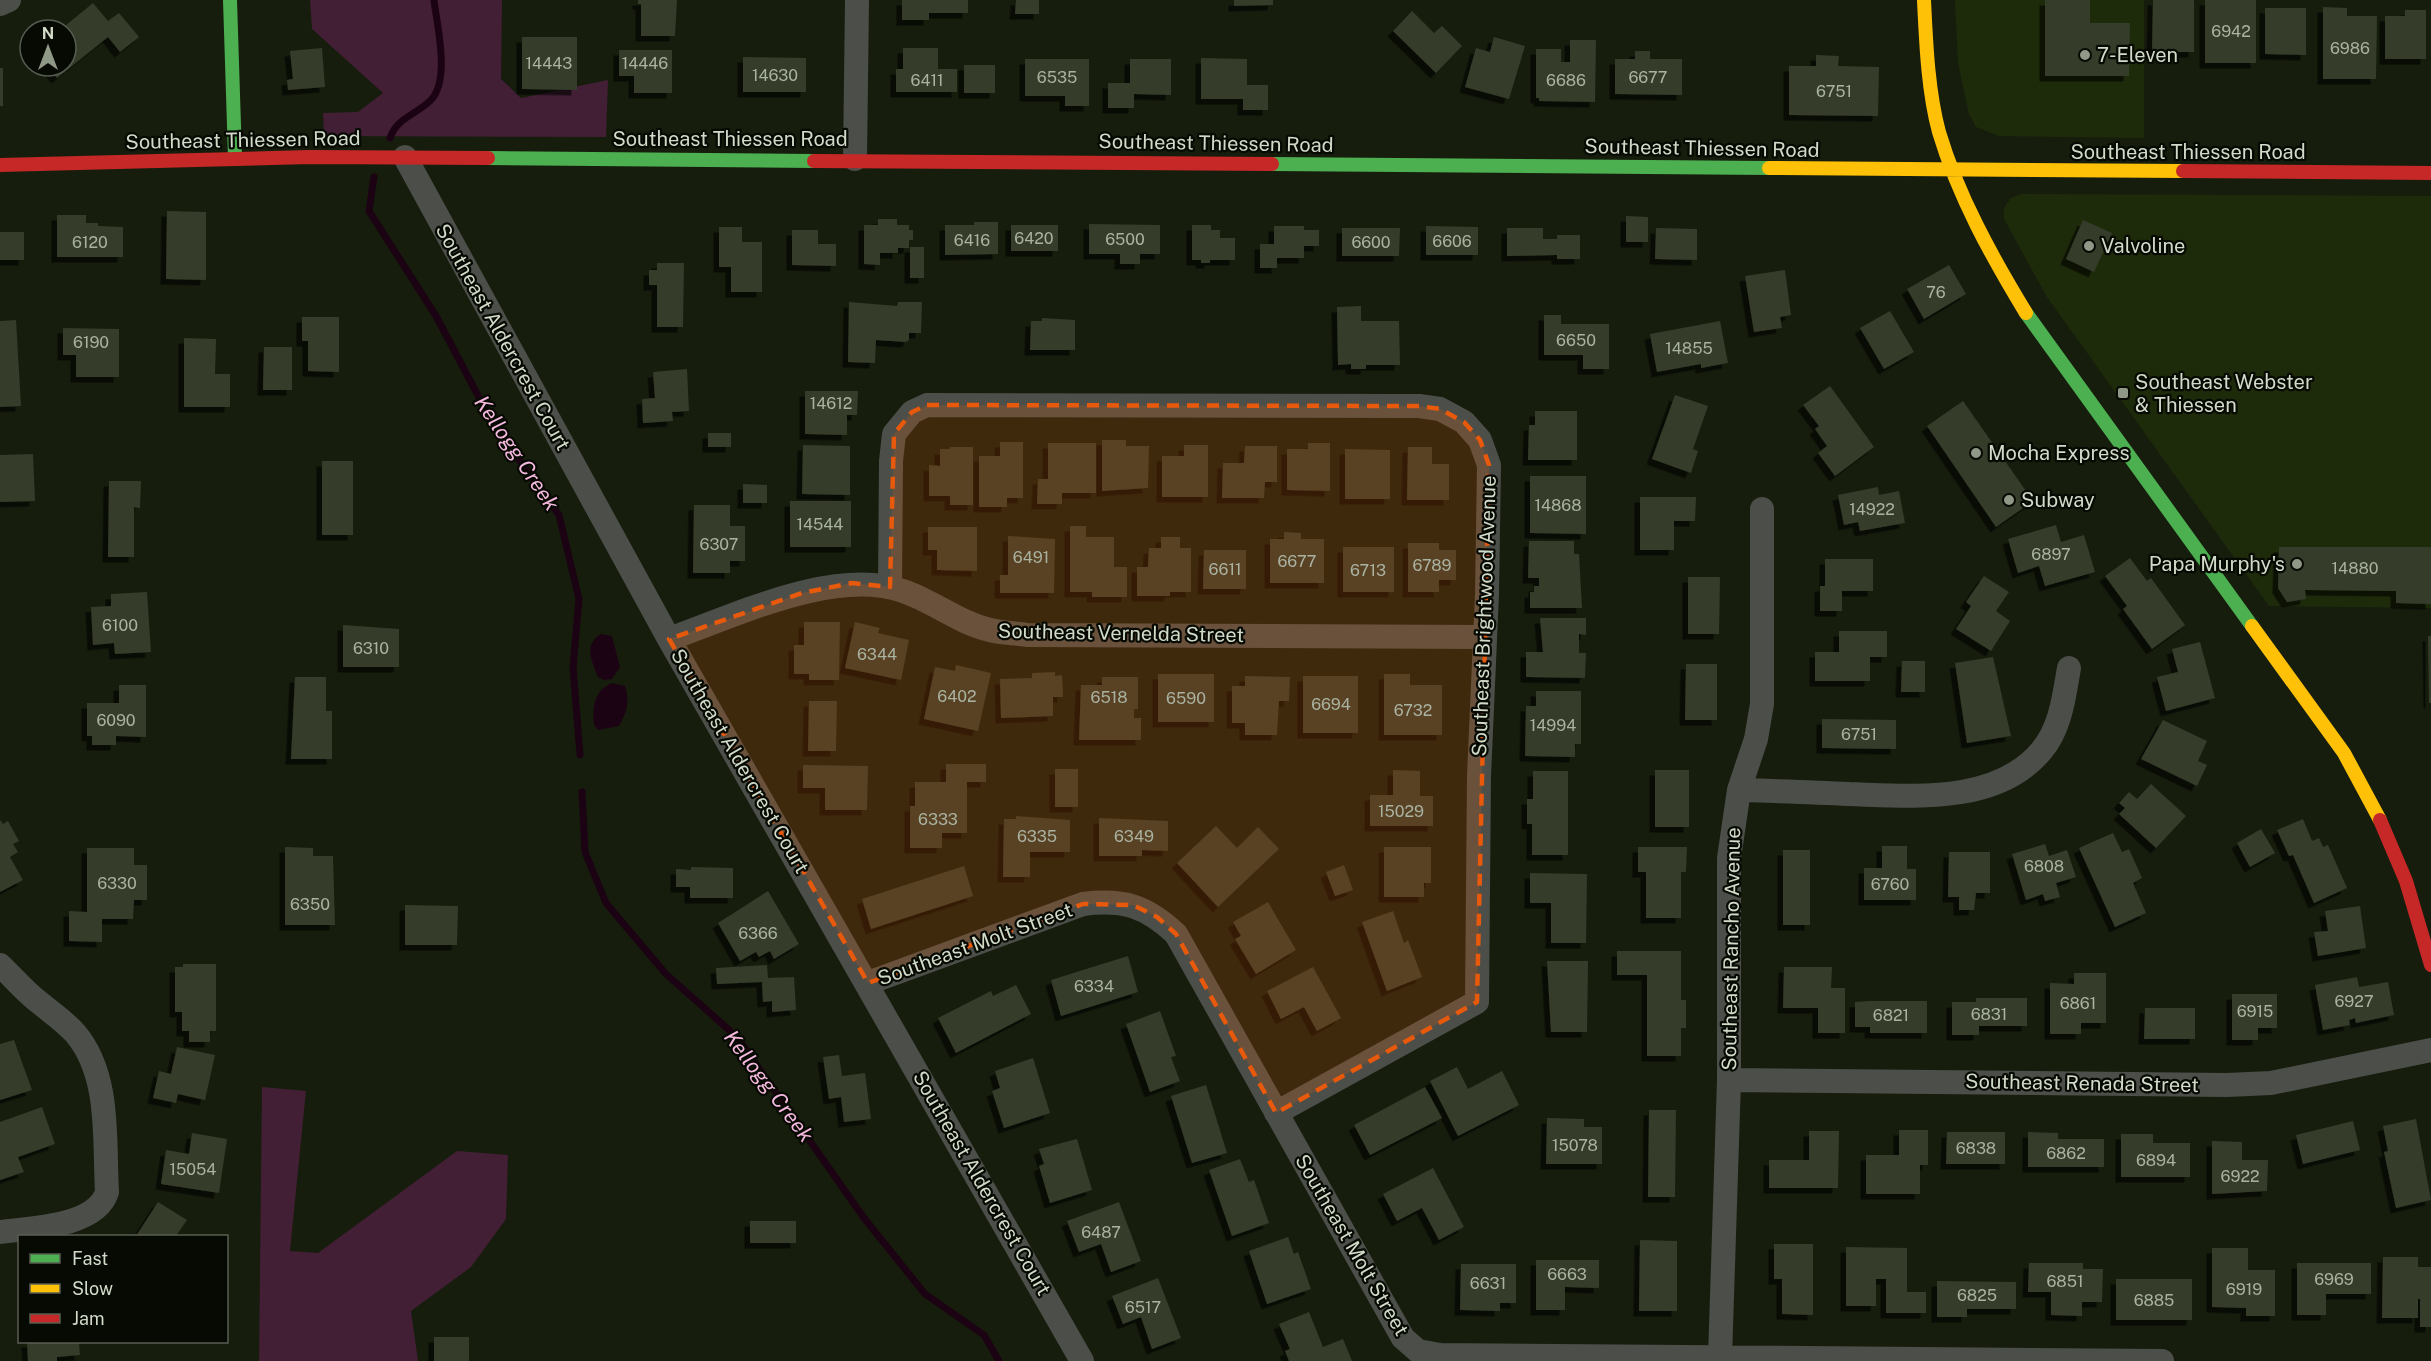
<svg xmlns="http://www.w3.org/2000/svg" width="2431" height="1361" font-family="'Public Sans',sans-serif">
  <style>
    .built { fill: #1e2b0a }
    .green { fill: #421f35 }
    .water { fill: #1c0313 }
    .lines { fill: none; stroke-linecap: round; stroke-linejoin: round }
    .stream { stroke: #1c0313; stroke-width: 7 }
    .building { fill: #343c2a; filter: url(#shadow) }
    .street { stroke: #4c4f49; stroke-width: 24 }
    .fast { stroke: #4caf50; stroke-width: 14 }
    .slow { stroke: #ffc107; stroke-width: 14 }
    .jam { stroke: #c62828; stroke-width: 14 }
    .marked { fill: #e8590c; fill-opacity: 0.2; stroke: #e8590c; stroke-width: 4.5; stroke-dasharray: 12 8; stroke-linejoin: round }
    .poi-dot { fill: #909887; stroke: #060a02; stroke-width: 2 }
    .labels { text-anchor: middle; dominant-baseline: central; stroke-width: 4.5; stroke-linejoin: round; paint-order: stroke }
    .number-label { font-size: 16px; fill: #aab2a1 }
    .poi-label { font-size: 20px; fill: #d2dac9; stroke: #060a02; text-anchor: start }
    .street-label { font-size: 20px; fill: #d2dac9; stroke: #060a02 }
    .water-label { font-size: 21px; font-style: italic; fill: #f5b8de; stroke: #060a02 }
  </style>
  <defs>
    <filter id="shadow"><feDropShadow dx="-5.5" dy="5.5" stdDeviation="0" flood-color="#0009"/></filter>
  </defs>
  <rect width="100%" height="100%" fill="#161d0d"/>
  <path class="built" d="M1955,0H2144V138L1999,136L1976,127L1969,114L1958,63Z
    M2022,194L2431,196V608L2269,606L2047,297L2004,219V208L2011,198Z"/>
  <path class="green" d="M310,0H502L501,79L521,98L608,80L606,137L324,136L323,113L358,112L383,93L312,29Z
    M262,1087L306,1091L290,1251L318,1253L457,1151L508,1155L506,1219L471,1267L411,1311L418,1361H259Z"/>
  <path class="water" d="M601,634L612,636L620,667L612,679L604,680L598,677C592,661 583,645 601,634Z
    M612,683L625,686C630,702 627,712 619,726L598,730L594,725C592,706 594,691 612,683Z"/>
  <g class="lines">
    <path class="stream" d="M390,138C397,118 415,115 430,101C451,81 437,26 434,0
      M374,177L369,211L436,316L492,422L559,515L579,599L573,667L580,755
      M582,792L585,852L606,903L666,974L737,1037L864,1218L925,1294L984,1335L999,1361"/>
  </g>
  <path class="building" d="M638,0H677L675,36H641V4H638Z
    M902,0H968V13H929V20H902Z
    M1016,0H1039V14H1015Z
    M1234,0H1273V5L1234,6Z
    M2045,0H2090V23H2130L2129,76H2045Z
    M2153,0H2194V52H2152Z
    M2205,0H2256V63H2205Z
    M93,3L108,21L119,13L139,37L120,52L108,37L57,78L47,66H66V30H60Z
    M2323,7L2347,8V16H2377L2376,79H2323Z
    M2265,8H2306V55L2265,54Z
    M2405,10H2426V59H2385V16H2405Z
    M1412,11L1434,33L1442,26L1462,46L1436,73L1393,31Z
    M522,37H577V90L522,89Z
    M1494,37L1525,46L1509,99L1465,87L1476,48L1490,52Z
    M1570,40H1596L1595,102L1539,101V98H1536V49H1561V62H1570Z
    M322,48L325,87L288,90L287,80L293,79L290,51Z
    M903,48H938V69H957V92H896V69H903Z
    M619,50H672V93H634V76H619Z
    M1635,51H1650V59H1682V95L1615,94V59H1635Z
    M1816,55L1839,56L1838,66L1879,67L1878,116L1789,115V66H1816Z
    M743,57L806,58V92H743Z
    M1201,58L1247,59V85H1268V110H1243V99H1201Z
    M1025,59H1089V106H1065V96H1025Z
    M1130,59H1171V95L1134,94V108H1108V83H1130Z
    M964,65H995V93H964Z
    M0,68H3V106H0Z
    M167,211L206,212V280L166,279Z
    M57,215H86V223H98V226L123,227V257H57Z
    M1626,216L1648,217V242H1626Z
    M878,219H897V225H909V230H913V240H909V248H898V253H880V265L864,264V225H878Z
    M2083,220L2112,233L2094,272L2066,259Z
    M974,222H998V254L945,255V225H974Z
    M1089,224L1160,225V254H1140V264H1120V254H1089Z
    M1011,225H1058V251H1011Z
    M1192,225H1211V230H1220V238H1235V260H1210V263H1201V260H1192Z
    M1274,226H1304V230H1319V246H1304V258H1277V268H1260V244H1274Z
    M1426,226L1478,227V255H1426Z
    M719,227H742V242H762V292H731V267H719Z
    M1342,228H1400L1399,256H1342Z
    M1507,228H1543V239H1557V235H1580V259H1557V255L1507,256Z
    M1656,228L1697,229V260L1655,259Z
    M792,230H818V244H836V266L792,265Z
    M0,232H24V260H0Z
    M910,247H924V278H910Z
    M657,263H684L683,327H657V285H649V270H657Z
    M1949,265L1966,294L1924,319L1907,289Z
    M1785,270L1791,315L1780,317L1782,328L1754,332L1745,276Z
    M849,302L897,306L898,302H922L921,333H909V340L906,342L876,340L875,363L848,362Z
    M1361,306V321H1399L1400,365H1366V369H1351V364L1338,365L1337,307Z
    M1890,311L1914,352L1884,369L1860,328Z
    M1544,315H1561V324H1609V369H1583V355H1544Z
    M302,317H339V372L308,371V341H302Z
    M1042,318L1075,320V350H1030L1031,321H1042Z
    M16,320L21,406L0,407V321Z
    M1720,321L1728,363L1701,368V364L1657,372L1650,334Z
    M63,328L119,329V377H76V355H63Z
    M184,338L216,339L215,374H230V407H184Z
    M264,347H292V390H263Z
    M687,369L689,411L672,412L673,421L643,423L642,399L655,398L653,372Z
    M1830,386L1874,447L1835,476L1818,453L1827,446L1815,429L1819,426L1803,405Z
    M805,391H858L857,415H847V435L805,434Z
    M1675,395L1708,406L1693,449L1698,451L1691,473L1652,459Z
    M1963,401L2033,501L1996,527L1927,426Z
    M1535,411H1577V460H1528L1529,425H1535Z
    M708,433H731V447H708Z
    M1102,440H1126V446H1149L1148,488L1102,491Z
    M1000,442H1023V498H1007V507H979V456H1000Z
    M1048,443H1096V493H1062V504H1037L1038,479H1048Z
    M1308,443H1330V491L1287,490V449H1308Z
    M803,445L850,446V495L802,494Z
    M1184,445H1208V497H1162V456H1184Z
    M1245,446H1277V482H1265L1264,498H1222L1223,463H1244Z
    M950,447H973V505H950V496H929V465L940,466V449H950Z
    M1408,447H1432V464H1449V500H1407Z
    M1345,449L1390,450V499H1345Z
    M33,454L35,501L0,502V455Z
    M322,461H353V535H322Z
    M1530,476H1586V534L1530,533Z
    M109,481H141L140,508L134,507V557H108Z
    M743,484L767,485V503H743Z
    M1878,487L1879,495L1899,491L1905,523L1860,531L1858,522L1844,525L1838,495Z
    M1640,497H1696L1695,521H1674V550H1640Z
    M790,501H851V547H790Z
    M694,505H730V526H745V561H730V573H693Z
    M2056,525L2061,542L2084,535L2095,572L2045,586L2039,566L2018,573L2008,539Z
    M1070,526H1086V537H1114V567H1127V597H1092V592H1070Z
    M928,527H977V571L937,570V550H928Z
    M1284,532L1301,533V539H1324V583H1270V539H1284Z
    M1008,536L1055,539L1054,593H1000V575H1008Z
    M1161,537H1180V548H1191V592H1170V596H1137V567H1148L1149,548H1161Z
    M1529,541H1574V554H1579L1582,608H1530V592H1534V586H1539V578H1528Z
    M1408,543H1439V550H1456V580H1439V592H1408Z
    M1343,547H1394V592H1343Z
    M2279,547H2431V604L2396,603V591L2305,590L2306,599L2287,602L2278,588Z
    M1204,550H1246V589H1203Z
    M2130,558L2147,581L2151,578L2185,625L2152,649L2123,609L2127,606L2105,576Z
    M1825,559H1873V591H1842V611H1820V586H1825Z
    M1984,576L2009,592L1996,611L2010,621L1991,651L1956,629L1971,606L1966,602Z
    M1688,577H1720L1719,634H1688Z
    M147,592L151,652L115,654L114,643L93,645L91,607L111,606V594Z
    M1540,618H1586V635L1579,634V653H1586L1585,678L1526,677V652H1543Z
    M804,622H840L839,680H809V674H794V645H804Z
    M855,622L880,628L878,633L909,640L901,680L845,668Z
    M343,625L399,629V667H343Z
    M1839,631H1887V657H1870V681H1815V652H1839Z
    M2428,636H2431V703H2429Z
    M2200,642L2215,698L2166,711L2157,677L2178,672L2172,649Z
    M1993,657L2011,736L1967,743L1955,663Z
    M1902,661H1925V692H1901Z
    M1686,664H1717V720H1685Z
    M956,665L991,673L978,731L924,719L935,667L955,671Z
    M1055,672V676L1062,675L1063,697H1053V716L1001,718L1000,679L1032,678V673Z
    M1158,674H1214V722H1158Z
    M1384,674H1410V685H1442V735H1384Z
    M1245,676L1290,677L1289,701H1279L1277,735H1245V723H1232V686H1245Z
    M1303,676H1358V733H1303Z
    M295,677H326V711H332V759H291Z
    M1102,677H1138V709H1134V718H1141V740H1079L1081,685H1102Z
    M119,685H146V737L116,736V745H92V736H87V703H119Z
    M1536,691H1581V744H1575V757L1525,756L1526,706H1536Z
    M809,701H837L836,751H808Z
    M1822,719L1896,720V749L1822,748Z
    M2163,720L2207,741L2198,761L2207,765L2197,786L2141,759Z
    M946,764H986V782H967V833H942V848H910V806H915V782H946Z
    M803,765L868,766L867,810H825V788H803Z
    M1055,769H1078V807H1055Z
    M1393,770L1420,771V796H1433V826H1370V795H1393Z
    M1655,770H1689V827H1655Z
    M1533,771H1568V855H1532V824H1527V799H1533Z
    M2151,784L2186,816L2156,848L2119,814L2125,808L2119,803L2129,792L2137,799Z
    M1016,816L1070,820V852H1030V877H1003L1004,819H1016Z
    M1099,818L1168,821V851L1142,850V856H1099Z
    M2303,819L2312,841L2319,838L2323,847L2328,845L2347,888L2314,903L2293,855L2289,856L2277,830Z
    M0,820L3,824L8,821L19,841L13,844L18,852L10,857L23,880L0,892Z
    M1216,826L1237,848L1258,827L1279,849L1218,907L1177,863Z
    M2261,829L2275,853L2250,867L2237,843Z
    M2113,833L2122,852L2129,849L2142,878L2133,883L2146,913L2115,927L2079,848Z
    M2045,844L2049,856L2067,850L2076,877L2056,883L2060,897L2045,901L2043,894L2026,900L2012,854Z
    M1882,846H1907V869H1916V900H1864V868H1882Z
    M285,847L313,848V856H333L335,925H285Z
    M1384,847H1431V883H1424V897H1384Z
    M1638,847H1687L1686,872H1681V918H1646V872H1638Z
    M87,848H134V865H147V900H134L133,919H102V942L69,941V911L87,912Z
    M1783,850H1810V925H1783Z
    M1949,852H1990V893H1976L1974,910H1959V897H1948Z
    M1344,865L1353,890L1335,896L1326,872Z
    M964,866L973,896L871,929L862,899Z
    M691,867L733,868V898H690V887H676V869L691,870Z
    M1530,873L1587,874L1586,943H1551V903H1530Z
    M768,891L799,944L774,959L770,951L759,957L756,952L740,961L718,923Z
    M1268,902L1296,950L1256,974L1235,939L1241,936L1233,922Z
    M405,905L458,906L457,945H405Z
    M2360,906L2366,948L2318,956L2314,932L2328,931L2325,911Z
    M1393,911L1404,943L1408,940L1422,977L1387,991L1362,922Z
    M1617,951H1681V1000H1686V1028H1681V1056H1647V975H1617Z
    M1128,956L1138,992L1061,1016L1051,980Z
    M1547,961H1588L1587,1032H1551Z
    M183,964H216V1031H210V1042H189V1031H182V1012H175V967H183Z
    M767,965L768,978L794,977L796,1010L772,1012V1001L763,1002L762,982L717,984L716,968Z
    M1313,967L1341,1018L1317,1031L1304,1007L1281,1019L1267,991Z
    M1784,967H1832L1831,988H1845V1033H1818V1008H1783Z
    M2074,973H2106V1023H2081V1034H2050V983L2074,984Z
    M2357,977L2359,987L2388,982L2394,1015L2356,1023L2355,1018L2349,1020L2350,1025L2323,1030L2315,985Z
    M1016,985L1031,1014L956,1053L938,1018L991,991L993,996Z
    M2232,994H2277V1028H2258V1040H2232Z
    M1976,998H2027V1026H1979V1035H1952V1002H1976Z
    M1870,1001H1927V1033H1870V1027H1855V1002Z
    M2145,1008H2195V1039H2144Z
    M1160,1011L1176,1056L1171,1057L1180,1081L1150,1092L1126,1024Z
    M14,1040L32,1090L0,1100V1044Z
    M177,1047L215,1055L205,1100L178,1094L176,1103L153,1098L159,1071L171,1074Z
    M839,1055L842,1076L865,1073L871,1119L844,1122L841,1097L829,1099L823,1057Z
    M1033,1058L1050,1113L1004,1128L992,1091L1000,1088L995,1071Z
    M1457,1067L1468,1089L1502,1071L1519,1105L1458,1136L1430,1081Z
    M1206,1085L1227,1153L1192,1163L1171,1096Z
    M1425,1087L1442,1118L1370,1155L1354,1125Z
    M42,1107L55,1144L18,1157L24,1172L0,1180V1122Z
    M1649,1110H1676L1675,1197H1648Z
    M1547,1118L1584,1119V1127H1602V1164H1546Z
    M2416,1119L2431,1200L2396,1208L2384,1152L2388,1151L2383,1126Z
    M2353,1121L2360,1150L2303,1164L2296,1135Z
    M1899,1130H1928V1165H1920V1194H1866V1155H1899Z
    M1809,1131H1839L1838,1188H1769V1160H1809Z
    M1947,1132H2005V1164H1946Z
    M2028,1132L2058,1133V1139H2104V1167H2028Z
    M192,1133L227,1139L219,1193L161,1184L166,1150L189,1154Z
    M2121,1134H2153V1143H2190V1177H2121Z
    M1077,1139L1092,1190L1050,1203L1039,1166L1044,1164L1039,1149Z
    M2212,1141L2242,1142V1160H2268L2267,1191L2212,1194Z
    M1240,1159L1249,1182L1254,1180L1269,1223L1232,1236L1209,1170Z
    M1433,1168L1464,1227L1439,1240L1422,1208L1397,1221L1383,1194Z
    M158,1202L187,1220L176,1236H136Z
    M1119,1202L1141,1261L1111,1272L1101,1244L1079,1252L1067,1221Z
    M750,1221H796V1243H750Z
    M1288,1237L1294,1254L1298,1252L1311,1289L1267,1304L1249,1251Z
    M1640,1240L1677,1241V1311H1639Z
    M1774,1244H1813V1315L1782,1314V1279H1774Z
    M1846,1247L1907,1248V1292H1926V1313H1886V1279H1876V1306H1846Z
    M2212,1248H2248V1270H2275V1316H2246V1308L2212,1307Z
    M2383,1257H2418V1267H2431V1327H2420V1299H2418V1318H2382Z
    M1536,1260H1599V1288L1565,1287V1310H1536Z
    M2029,1263H2083V1269H2103L2102,1302H2082V1316L2051,1315V1292H2028Z
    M2297,1263H2371V1294H2326V1315H2297Z
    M1461,1264H1516V1303H1500V1311L1460,1310Z
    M1158,1278L1181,1338L1152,1349L1141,1317L1123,1324L1112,1296Z
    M2116,1279H2192V1320H2116Z
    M1937,1281L2016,1282V1309H1967V1317H1937Z
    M1309,1312L1323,1347L1343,1339L1352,1361H1289L1285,1351L1290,1349L1279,1324Z
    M434,1337H469V1361H434Z
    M27,1342H79L80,1355L57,1357V1361H28Z"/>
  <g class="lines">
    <path class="street" d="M0,4L9,0
      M405,157L669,639L1082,1361
      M855,159L857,0
      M890,587L891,461L894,434L912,412L927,405L1419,406L1440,409L1464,422L1480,440L1489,465L1487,594L1479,776L1477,1002L1276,1113
      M669,639C735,616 834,567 903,591C933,601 959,623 990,630C1002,633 1015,633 1027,635L1484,637
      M1739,790C1776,791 1812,792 1849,794C1912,796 1997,805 2042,750C2061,727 2064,696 2069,668
      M0,965C13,977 25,992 40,1003C52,1013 64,1021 75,1033C111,1075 104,1140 107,1192C96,1227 31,1228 0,1232
      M868,983L1083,904C1124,899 1146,906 1176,934L1403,1338L1418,1351L1440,1355L2162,1361
      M1729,1080L2227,1085L2271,1083L2431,1050
      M1720,1358L1729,1080V858L1739,790L1756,739L1762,704V509"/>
    <path class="fast" d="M230,0L235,157
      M488,158L814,161
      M1272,164L1769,168
      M2026,313L2252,626"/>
    <path class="slow" d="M1924,0C1926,42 1928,92 1939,132C1958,196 1992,257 2026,313
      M1769,168L2183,171
      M2252,626L2344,753L2380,820"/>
    <path class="jam" d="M814,161L1272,164
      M0,165L310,157L488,158
      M2183,171L2431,173
      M2380,820L2406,881L2431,965"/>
  </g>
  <path class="marked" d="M927,405L1419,406L1440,409L1464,422L1480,440L1489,465L1477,1002L1276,1113L1176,934L1157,917L1133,905L1083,904L868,983L669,639L802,593L852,583L890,587L894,434L912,412Z"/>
  <g class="poi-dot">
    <circle cx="2085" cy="55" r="6"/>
    <circle cx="2089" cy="246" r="6"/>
    <rect x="2117" y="387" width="12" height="12" rx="3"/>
    <circle cx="1976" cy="453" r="6"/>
    <circle cx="2009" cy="500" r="6"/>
    <circle cx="2297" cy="564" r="6"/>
  </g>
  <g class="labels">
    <g class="number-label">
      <text x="2231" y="31">6942</text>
      <text x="2350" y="48">6986</text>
      <text x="549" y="63">14443</text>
      <text x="645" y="63">14446</text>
      <text x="775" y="75">14630</text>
      <text x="1057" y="77">6535</text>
      <text x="1648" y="77">6677</text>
      <text x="927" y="80">6411</text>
      <text x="1566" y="80">6686</text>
      <text x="1834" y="91">6751</text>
      <text x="1034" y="238">6420</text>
      <text x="1125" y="239">6500</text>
      <text x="972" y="240">6416</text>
      <text x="1452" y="241">6606</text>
      <text x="90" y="242">6120</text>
      <text x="1371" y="242">6600</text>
      <text x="1936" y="292">76</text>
      <text x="1576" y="340">6650</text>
      <text x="91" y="342">6190</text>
      <text x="1689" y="348">14855</text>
      <text x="831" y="403">14612</text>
      <text x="1558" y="505">14868</text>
      <text x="1872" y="509">14922</text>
      <text x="820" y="524">14544</text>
      <text x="719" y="544">6307</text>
      <text x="2051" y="554">6897</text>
      <text x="1031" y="557">6491</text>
      <text x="1297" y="561">6677</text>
      <text x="1432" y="565">6789</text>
      <text x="2355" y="568">14880</text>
      <text x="1225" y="569">6611</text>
      <text x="1368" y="570">6713</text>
      <text x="120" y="625">6100</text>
      <text x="371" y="648">6310</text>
      <text x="877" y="654">6344</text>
      <text x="957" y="696">6402</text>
      <text x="1109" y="697">6518</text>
      <text x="1186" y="698">6590</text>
      <text x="1331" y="704">6694</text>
      <text x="1413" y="710">6732</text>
      <text x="116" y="720">6090</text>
      <text x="1553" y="725">14994</text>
      <text x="1859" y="734">6751</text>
      <text x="1401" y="811">15029</text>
      <text x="938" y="819">6333</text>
      <text x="1037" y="836">6335</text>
      <text x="1134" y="836">6349</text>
      <text x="2044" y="866">6808</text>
      <text x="117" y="883">6330</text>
      <text x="1890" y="884">6760</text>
      <text x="310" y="904">6350</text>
      <text x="758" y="933">6366</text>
      <text x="1094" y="986">6334</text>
      <text x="2354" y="1001">6927</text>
      <text x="2078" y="1003">6861</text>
      <text x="2255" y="1011">6915</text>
      <text x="1989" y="1014">6831</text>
      <text x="1891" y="1015">6821</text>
      <text x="1575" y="1145">15078</text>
      <text x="1976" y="1148">6838</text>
      <text x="2066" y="1153">6862</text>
      <text x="2156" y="1160">6894</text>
      <text x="193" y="1169">15054</text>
      <text x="2240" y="1176">6922</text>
      <text x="1101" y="1232">6487</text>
      <text x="1567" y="1274">6663</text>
      <text x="2334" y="1279">6969</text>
      <text x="2065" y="1281">6851</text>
      <text x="1488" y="1283">6631</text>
      <text x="2244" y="1289">6919</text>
      <text x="1977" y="1295">6825</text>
      <text x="2154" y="1300">6885</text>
      <text x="1143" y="1307">6517</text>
    </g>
    <g class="poi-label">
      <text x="2097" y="55">7-Eleven</text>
      <text x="2101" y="246">Valvoline</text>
      <text x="2135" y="382">Southeast Webster<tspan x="2135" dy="23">&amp; Thiessen</tspan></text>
      <text x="1988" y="453">Mocha Express</text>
      <text x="2021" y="500">Subway</text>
      <text x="2285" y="564" text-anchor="end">Papa Murphy's</text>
    </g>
    <g class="street-label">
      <text x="730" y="139">Southeast Thiessen Road</text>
      <text transform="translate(243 140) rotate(-1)">Southeast Thiessen Road</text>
      <text transform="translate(1216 143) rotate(1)">Southeast Thiessen Road</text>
      <text transform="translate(1702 148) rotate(1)">Southeast Thiessen Road</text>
      <text x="2188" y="152">Southeast Thiessen Road</text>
      <text transform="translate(503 337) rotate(61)">Southeast Aldercrest Court</text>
      <text transform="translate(1484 616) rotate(-88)">Southeast Brightwood Avenue</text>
      <text transform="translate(1121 633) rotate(1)">Southeast Vernelda Street</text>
      <text transform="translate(740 761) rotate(60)">Southeast Aldercrest Court</text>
      <text transform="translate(975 944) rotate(-20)">Southeast Molt Street</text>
      <text transform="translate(1731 949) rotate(-89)">Southeast Rancho Avenue</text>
      <text transform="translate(2082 1083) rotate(1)">Southeast Renada Street</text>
      <text transform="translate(982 1183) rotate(60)">Southeast Aldercrest Court</text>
      <text transform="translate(1352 1245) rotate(60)">Southeast Molt Street</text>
    </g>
    <g class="water-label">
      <text transform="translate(517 453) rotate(56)">Kellogg Creek</text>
      <text transform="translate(769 1086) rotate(53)">Kellogg Creek</text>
    </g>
  </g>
  <rect x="18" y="1235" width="210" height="108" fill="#060a02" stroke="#585d52" stroke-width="1.5"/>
  <rect x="30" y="1254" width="30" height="9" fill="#4caf50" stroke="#585d52" stroke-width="1.5"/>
  <text x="72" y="1265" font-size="18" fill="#d2dac9">Fast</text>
  <rect x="30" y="1284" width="30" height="9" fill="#ffc107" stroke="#585d52" stroke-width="1.5"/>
  <text x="72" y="1295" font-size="18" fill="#d2dac9">Slow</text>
  <rect x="30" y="1314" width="30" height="9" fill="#c62828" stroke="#585d52" stroke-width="1.5"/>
  <text x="72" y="1325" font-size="18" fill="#d2dac9">Jam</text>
  <g transform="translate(48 48)"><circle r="28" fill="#060a02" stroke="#585d52" stroke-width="1.5"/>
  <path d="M0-4.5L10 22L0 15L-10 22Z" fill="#909887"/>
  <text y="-9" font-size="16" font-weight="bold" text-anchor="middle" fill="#d2dac9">N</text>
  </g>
</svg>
